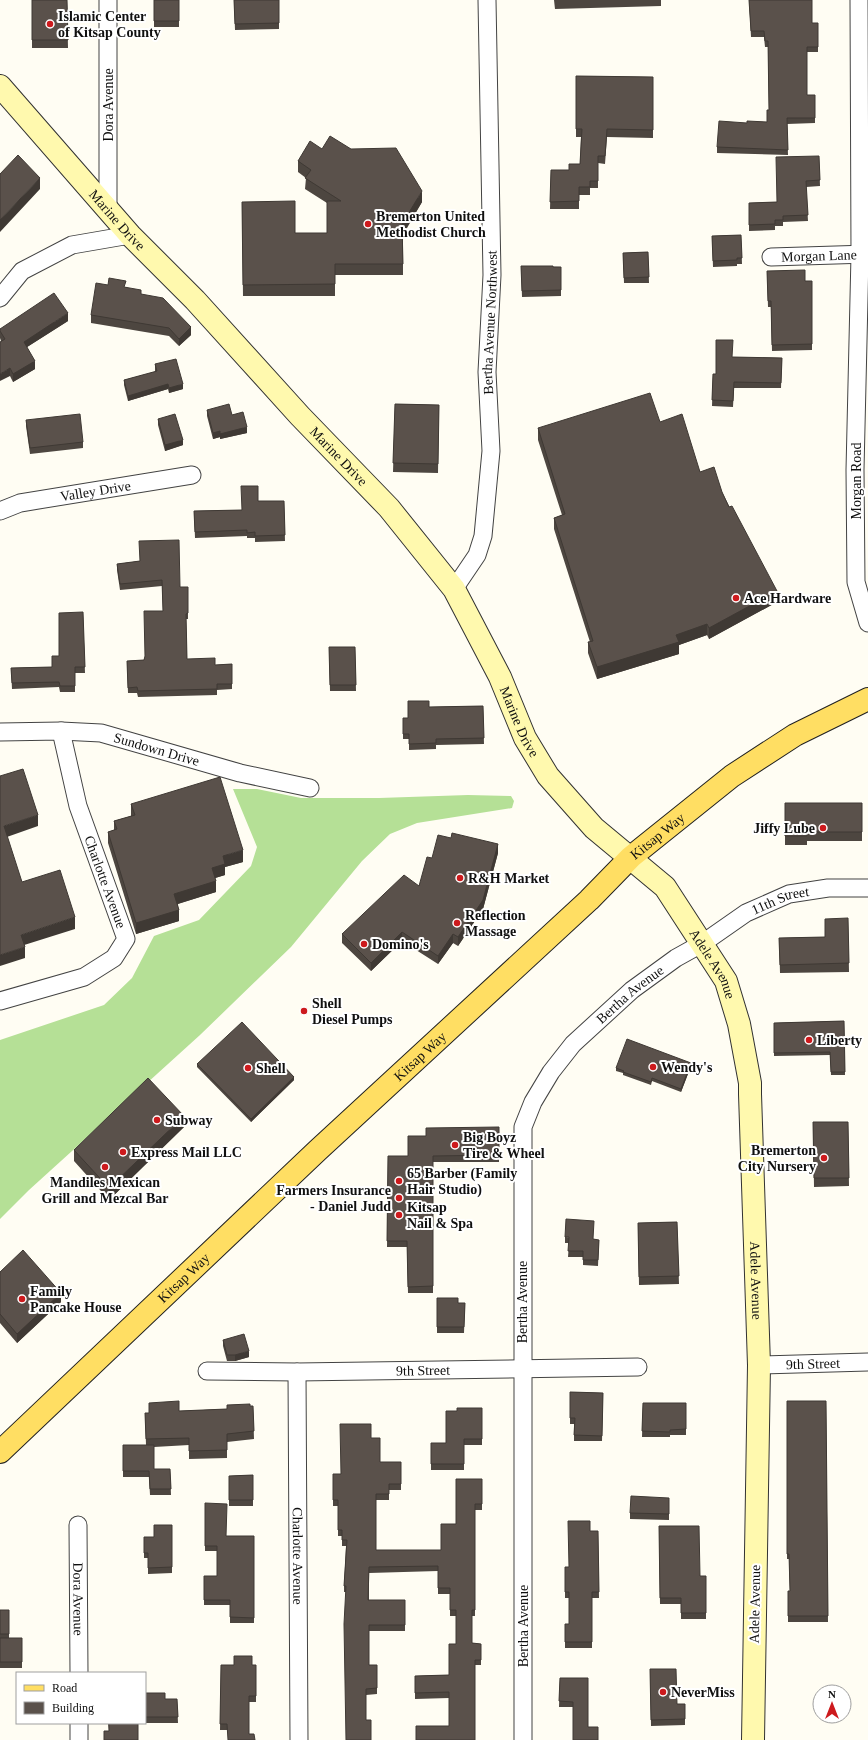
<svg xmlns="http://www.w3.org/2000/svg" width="868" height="1740" font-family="'Times New Roman',serif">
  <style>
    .forest { fill: #b5e096 }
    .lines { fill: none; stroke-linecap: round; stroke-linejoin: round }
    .street-casing { stroke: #434343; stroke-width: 19 }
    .secondary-casing { stroke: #323232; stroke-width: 24 }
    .primary-casing { stroke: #212121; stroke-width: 24 }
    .street { stroke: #fff; stroke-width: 17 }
    .secondary { stroke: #fff9ae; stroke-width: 22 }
    .primary { stroke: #ffde63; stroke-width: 22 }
    .wall { fill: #4d4640 }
    .shaded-wall { fill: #3f3934 }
    .building { fill: #5a514b; stroke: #3f3934 }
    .poi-dot { fill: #cd1a1d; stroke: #fff; stroke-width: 1.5 }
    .labels { text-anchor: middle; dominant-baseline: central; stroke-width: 4; stroke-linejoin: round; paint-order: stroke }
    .poi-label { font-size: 14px; font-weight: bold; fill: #101010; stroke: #fff; text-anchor: start }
    .street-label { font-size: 14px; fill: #101010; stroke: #fff }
  </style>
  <rect width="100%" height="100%" fill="#fffdf3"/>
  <path class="forest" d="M233,789H257L301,798H379L468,795L511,796L514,801L512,808L417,823L390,834L362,861L291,947L200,1035L29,1190L0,1219V1040L104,1005L132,978L154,936L199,920L251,866L257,847Z"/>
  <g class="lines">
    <g class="street-casing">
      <g id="street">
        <path d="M859,0L860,255L855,470L856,582L868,623"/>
        <path d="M108,210V0"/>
        <path id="s1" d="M771,257L868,254"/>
        <path d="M0,298L22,271L72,245L130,235"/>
        <path id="s2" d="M0,511L20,503L192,475"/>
        <path id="s3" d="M454,589L477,555L483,536L491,451L487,372L492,275L487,0"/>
        <path id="s4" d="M0,732L61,731L101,733L240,773L310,788"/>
        <path d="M0,1001L84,977L114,958L126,939L78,806L61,731"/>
        <path id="s5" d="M759,1365L868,1362"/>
        <path id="s6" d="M207,1371L297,1372L638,1367"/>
        <path id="s7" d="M297,1372L299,1740"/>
        <path id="s8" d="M78,1525L79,1673"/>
        <path d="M79,1723V1740"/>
        <path id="s9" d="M523,1740V1127L533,1102L551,1072L573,1044L632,990L676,958L703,943L746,913L789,894L828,888H868"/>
      </g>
    </g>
    <g class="secondary-casing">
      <g id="secondary">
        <path id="s10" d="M0,86L130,235L195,300L300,416L389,508L454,589L500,677L525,738L548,776L594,828L665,887L726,981L739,1024L750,1083V1094L759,1365L753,1740"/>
      </g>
    </g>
    <g class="primary-casing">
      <g id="primary">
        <path id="s11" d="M0,1452L318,1150L589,900L631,857L732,776L795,735L868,699"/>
      </g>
    </g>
    <use href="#street" class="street"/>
    <use href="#secondary" class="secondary"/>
    <use href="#primary" class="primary"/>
  </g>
  <path class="wall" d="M32,0H67L68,48H32Z
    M154,0H179V27H154Z
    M234,0H279V29L235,30Z
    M554,0H661V6L555,9Z
    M749,0H812V23H818V52H807V95H815V123L787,124L788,155L717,153V147L747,123L767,122L769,110L768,47H765L764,37H751Z
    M576,76L653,77V138L607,137L605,164L598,163V188H590V195H579V209H550L551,170H569L580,164L581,137H576Z
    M322,149L422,202L403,235V275H335V296H243L242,202L295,233H327V203L305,189L306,178L298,172V161Z
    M819,156L820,186L806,187L808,221L783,222V226H775V230L749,231V203L777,202Z
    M741,235L742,264H737V266L713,267L712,236Z
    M648,252L649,283H624L623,253Z
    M521,266L561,267V296L522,297Z
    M767,271L805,281H812V350L772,351L771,307H768Z
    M126,287L141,294L191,335L179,346L169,336L91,323V315Z
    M68,321L27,347L35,369L13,382L10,376L1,341L0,338V329Z
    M732,357L782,358L781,388H734L733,407L712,406L713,374H716Z
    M155,364L183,389L169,393L168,389L128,401L124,385V380L155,372Z
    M395,404L439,405L438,473L393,472Z
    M207,410L232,415L247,433L220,439V437L213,439L207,416Z
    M158,419L183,445L165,451L158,425Z
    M26,420L83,442V448L30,454L26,426Z
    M660,422L700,472L722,492L777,602L709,639L707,635L679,645V654L597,679L588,653V642H590L554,529V518L562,515L538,440V428Z
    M258,501H284L285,541L255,542V538H247V536L195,538L194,511L242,510Z
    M140,561L180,587H188V619H186L187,659L215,665L232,664V689L217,690V695L138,697L137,693H128L127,661L144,660L163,611L162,586L120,590L117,570V564Z
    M83,612L85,673H75V692H60L59,687L12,689L11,668L52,667L59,656Z
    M329,647H355L356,691H330Z
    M483,706L484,744L436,745V749L409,750V739H403V718H408L429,707Z
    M785,803H862V841H807V845H785Z
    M131,804L243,862L225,867V875L215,878L216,892L178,904L179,921L136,934L108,843V832L114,830V821L131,816Z
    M498,853L483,909L458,946L453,943L438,964L402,941L371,971L342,943V934L419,886L432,858Z
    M848,918L849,972L780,973L779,938L825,937Z
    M844,1021L845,1075H831L830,1055L774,1056V1023Z
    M197,1064L294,1080L251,1122L197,1067Z
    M691,1066L681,1092L652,1081L651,1085L623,1075V1073L616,1071V1068Z
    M813,1122H848L849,1186L814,1187Z
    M184,1127L109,1200L74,1161V1150Z
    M499,1127V1162H433V1293H408L407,1247H387L388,1156H408L426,1136Z
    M677,1222L679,1284L639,1285L638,1223Z
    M565,1237L599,1240L598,1266L583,1265V1257H568L569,1243H565Z
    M0,1272L61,1302L17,1343L0,1323Z
    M437,1298L458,1303H465L464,1333H437Z
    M223,1340L249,1357L235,1361H227L223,1346Z
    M570,1392L603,1393L602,1441H574V1424H570Z
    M826,1401L828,1622H788V1591H790L789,1559H787V1534Z
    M149,1403L179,1411L227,1409L253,1406L254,1439L227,1442V1458L189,1459V1445L154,1447V1469H170L171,1495H150L149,1477H123V1445H146L145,1413H149Z
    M643,1403H686V1435H670V1437H642Z
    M482,1408V1445H464V1470H431V1443H446L457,1411Z
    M371,1438L380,1462H401V1490H389V1500H376V1550H441L482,1479V1510H475V1616H472V1643L481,1644V1665H475L449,1726V1698L415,1699V1676L449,1675L456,1644V1616H450V1594H438V1571L369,1573V1600H405V1631H369V1665L377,1688V1694L366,1695L346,1740V1592H344V1586L346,1546H342V1536H338V1506H333V1474H341Z
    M253,1475V1506H229V1476Z
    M669,1498V1520L630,1519V1513Z
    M205,1503L226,1536H254V1623H230V1605H204V1576H217V1551H205Z
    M172,1525V1573L148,1574V1558H144V1537H154Z
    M659,1526L700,1576H706V1619H681V1604H660Z
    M590,1531H598L599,1598H592V1648H565V1624H569V1598H565V1567H569Z
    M0,1610H9V1638H22V1668H0Z
    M221,1665H256V1702H249V1734L255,1740L227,1730H220Z
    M650,1669L677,1704H685V1725L651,1726Z
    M560,1678H588L573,1707H559Z
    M145,1693L165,1699H177L178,1723H138L109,1731L108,1723H145Z"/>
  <path class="shaded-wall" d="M40,178V189L0,232V220Z
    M422,191V202L402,235V224Z
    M68,313V321L24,349V342Z
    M191,327V335L179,346V339Z
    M35,361V369L13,382V374Z
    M10,368V376L0,381V374Z
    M168,384V389L128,401V396Z
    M183,384V389L169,393V388Z
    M247,427V433L220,439V434Z
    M220,431V437L213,439V433Z
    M183,440V445L165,451V445Z
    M777,591V602L709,639V628Z
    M707,624V635L679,645V654L597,679V667L676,635Z
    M38,815V826L4,838V826Z
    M498,844V853L483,909L458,946V937Z
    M243,850V862L225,867V875L212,879V868L223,856Z
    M216,881V892L174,905V894Z
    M179,910V921L136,934V923Z
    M75,917V929L21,946V935Z
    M402,932V941L371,971V963Z
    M453,934V943L438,964V956Z
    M25,947V958L0,966V955Z
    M691,1063V1066L681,1092V1089Z
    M294,1077V1080L251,1122V1119Z
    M184,1116V1127L109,1200V1188Z
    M61,1293V1302L17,1343V1334Z
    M249,1351V1357L235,1361V1355Z"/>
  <path class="building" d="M32,0H67L68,40H32Z
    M154,0H179V21H154Z
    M234,0H279V23L235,24Z
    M749,0H812V23H818V47H807V95H815V118H787L788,150L717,147L719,121L747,123V121L767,122V110H769L768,41H765L764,31H751Z
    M576,76L653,77V130L607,129L605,156H598V181H590V187H579V201L550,202L551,170H569V164H580L582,129H576Z
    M330,136L351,149L396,148L422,191L402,224L403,264H335V284L243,285L242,202L295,201V233H327V201H341L305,178L311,170L298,161L310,141L322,149Z
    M18,155L40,178L0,220V174Z
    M819,156L820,180L806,181L808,215L783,216V220H775V224L749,225V203L777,202L776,157Z
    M741,235L742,258H737V260L713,261L712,236Z
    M648,252L649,277L624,278L623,253Z
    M521,266H553V267H561V290L522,291Z
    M805,270V281H812V344L772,345L771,301H768L767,271Z
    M109,278L126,281L124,287L141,290V294L163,298L191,327L179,339L169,328L91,315L96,283L108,285Z
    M54,293L68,313L24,342L35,361L13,374L10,368L0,374V342L5,339L0,331V329Z
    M716,340H733L732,357L782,358L781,383L734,382L733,401L712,400L713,374H716Z
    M176,359L183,384L169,388L168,384L128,396L124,380L157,371L155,364Z
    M650,393L660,422L682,414L700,472L714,467L722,492L729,507L732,506L777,591L709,628L707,624L676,635L679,642L597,667L588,642L593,641L554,518L565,514L538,428Z
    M229,404L232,415L243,412L247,427L220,434V431L213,433L207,410Z
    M395,404L439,405L438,464L393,463Z
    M80,414L83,442L30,448L26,420Z
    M175,414L183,440L165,445L158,419Z
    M241,486H258V501H284L285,535L255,536V532L247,533V530L195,532L194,511L242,510Z
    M179,540L180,587H188V613L186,614L187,659L215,658V665L232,664V684H217V689L138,691L137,687L128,688L127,661L144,660L145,656L144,611H163L162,580L120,584L117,564L140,561L139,541Z
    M83,612L85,667H75V686H60L59,682L12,683L11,668L52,667V656H59V613Z
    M329,647H355L356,685H330Z
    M408,701H429V707L483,706L484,738L436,739V743L409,744V734H403V718H408Z
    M23,769L38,815L4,826L22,882L60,870L75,917L21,935L25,947L0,955V776Z
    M220,777L243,850L223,856L225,864L212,868L216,881L174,894L179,910L136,923L108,832L117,829L114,821L135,815L131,804Z
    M785,803H862V832H807V836H785Z
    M452,833L498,844L483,900L458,937L453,934L438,956L402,932L371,963L342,934L404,875L419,886L427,857L432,858L438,835L451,838Z
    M848,918L849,963L780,965L779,938L825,937V919Z
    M844,1021L845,1072H831L830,1052L774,1053V1023Z
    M242,1022L294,1077L251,1119L197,1064Z
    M627,1039L691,1063L681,1089L652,1078L651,1082L623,1072L624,1071L616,1068Z
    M148,1078L184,1116L109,1188L74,1150Z
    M813,1122H848L849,1178H814Z
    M499,1127V1155L433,1156V1286L408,1287L407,1241H387L388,1156H408V1136H426V1128Z
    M566,1219L594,1221L593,1239L599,1240L598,1260H583V1251H568L569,1237H565Z
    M677,1222L679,1276L639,1277L638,1223Z
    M23,1250L61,1293L17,1334L0,1314V1272Z
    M437,1298H458V1303H465L464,1327H437Z
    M244,1334L249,1351L235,1355H227L223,1340Z
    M570,1392L603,1393L602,1436L574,1435L575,1418H570Z
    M179,1401V1411L227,1409V1405L250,1404V1406H253L254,1431L227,1434V1450L189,1451V1438L146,1439L145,1413H149V1403Z
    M787,1401H826L828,1616H788V1591H790L789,1554H787Z
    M643,1403H686V1429L670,1430V1432L642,1431Z
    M457,1408H482V1439H464V1464H431V1443H446V1411H457Z
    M340,1424H371V1438H380V1462H401V1484H389V1494H376V1550H441V1524H456V1479H482V1504H475V1610H472V1643L481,1644V1660H475V1740H416V1726H449V1692L415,1693V1676L449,1675V1644H456V1610H450V1588H438V1566L369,1567L368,1600H405V1625H369V1665H377V1688L366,1689V1720H371V1740H346L344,1624L346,1586H344L347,1540H342V1530H338V1500H333V1474H341Z
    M123,1445H154V1469H170L171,1489H150L149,1471H123Z
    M253,1475V1500H229V1476Z
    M631,1496L669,1498V1514L630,1513Z
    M205,1503L227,1504L226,1536H254V1618L230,1617V1600H204V1576H217V1546H205Z
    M568,1521H590V1531H598L599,1592H592V1642H565V1624H569V1592H565V1567H569Z
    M154,1525H172V1567L148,1568V1553H144V1537H154Z
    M659,1526H699L700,1576H706V1613H681V1598H660Z
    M0,1610H9V1634H0Z
    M0,1638H22V1662H0Z
    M234,1656H252V1665H256V1696H249V1734H254L255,1740H228L227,1724H220L221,1665H234Z
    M650,1669H676L677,1704H685V1719L651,1720Z
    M560,1678H588V1727H598V1740H573V1702L559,1701Z
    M145,1693H165V1699H177L178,1717H145Z
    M109,1723H138V1740H104V1731H109Z"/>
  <g class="poi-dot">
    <circle cx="50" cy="24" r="4"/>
    <circle cx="368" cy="224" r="4"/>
    <circle cx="736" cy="598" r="4"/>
    <circle cx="823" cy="828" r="4"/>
    <circle cx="460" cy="878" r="4"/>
    <circle cx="457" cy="923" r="4"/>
    <circle cx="364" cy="944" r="4"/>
    <circle cx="304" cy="1011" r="4"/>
    <circle cx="809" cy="1040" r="4"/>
    <circle cx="653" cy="1067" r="4"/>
    <circle cx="248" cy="1068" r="4"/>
    <circle cx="157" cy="1120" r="4"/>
    <circle cx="455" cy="1145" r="4"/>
    <circle cx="123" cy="1152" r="4"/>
    <circle cx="824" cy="1158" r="4"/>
    <circle cx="105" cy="1167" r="4"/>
    <circle cx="399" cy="1181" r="4"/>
    <circle cx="399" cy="1198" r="4"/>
    <circle cx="399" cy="1215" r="4"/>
    <circle cx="22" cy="1299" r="4"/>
    <circle cx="663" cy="1692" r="4"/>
  </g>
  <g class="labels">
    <g class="poi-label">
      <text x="58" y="16">Islamic Center<tspan x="58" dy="16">of Kitsap County</tspan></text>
      <text x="376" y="216">Bremerton United<tspan x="376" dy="16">Methodist Church</tspan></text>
      <text x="744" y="598">Ace Hardware</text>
      <text x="815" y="828" text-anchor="end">Jiffy Lube</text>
      <text x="468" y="878">R&amp;H Market</text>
      <text x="465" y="915">Reflection<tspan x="465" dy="16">Massage</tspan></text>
      <text x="372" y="944">Domino's</text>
      <text x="312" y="1003">Shell<tspan x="312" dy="16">Diesel Pumps</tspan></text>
      <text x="817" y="1040">Liberty</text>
      <text x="661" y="1067">Wendy's</text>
      <text x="256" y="1068">Shell</text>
      <text x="165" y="1120">Subway</text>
      <text x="463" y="1137">Big Boyz<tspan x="463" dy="16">Tire &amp; Wheel</tspan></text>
      <text x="816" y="1150" text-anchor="end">Bremerton<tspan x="816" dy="16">City Nursery</tspan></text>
      <text x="131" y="1152">Express Mail LLC</text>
      <text x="407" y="1173">65 Barber (Family<tspan x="407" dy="16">Hair Studio)</tspan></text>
      <text x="105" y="1182" text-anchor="middle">Mandiles Mexican<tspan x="105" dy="16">Grill and Mezcal Bar</tspan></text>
      <text x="391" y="1190" text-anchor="end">Farmers Insurance<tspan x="391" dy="16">- Daniel Judd</tspan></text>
      <text x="407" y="1207">Kitsap<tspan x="407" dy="16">Nail &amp; Spa</tspan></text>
      <text x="30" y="1291">Family<tspan x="30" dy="16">Pancake House</tspan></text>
      <text x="671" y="1692">NeverMiss</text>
    </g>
    <g class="street-label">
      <text transform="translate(108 105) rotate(-90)">Dora Avenue</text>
      <text stroke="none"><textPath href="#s10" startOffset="178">Marine Drive</textPath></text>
      <text stroke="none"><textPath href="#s1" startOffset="48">Morgan Lane</textPath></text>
      <text stroke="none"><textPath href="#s3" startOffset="275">Bertha Avenue Northwest</textPath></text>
      <text stroke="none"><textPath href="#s10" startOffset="502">Marine Drive</textPath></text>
      <text transform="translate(856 481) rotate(-90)">Morgan Road</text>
      <text stroke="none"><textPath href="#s2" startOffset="98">Valley Drive</textPath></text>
      <text stroke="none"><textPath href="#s10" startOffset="826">Marine Drive</textPath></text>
      <text stroke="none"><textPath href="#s4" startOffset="159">Sundown Drive</textPath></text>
      <text stroke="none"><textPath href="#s11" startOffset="901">Kitsap Way</textPath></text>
      <text transform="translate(105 882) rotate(70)">Charlotte Avenue</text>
      <text stroke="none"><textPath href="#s9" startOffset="965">11th Street</textPath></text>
      <text stroke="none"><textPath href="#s10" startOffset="1140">Adele Avenue</textPath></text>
      <text stroke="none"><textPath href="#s9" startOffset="786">Bertha Avenue</textPath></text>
      <text stroke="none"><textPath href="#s11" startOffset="577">Kitsap Way</textPath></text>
      <text stroke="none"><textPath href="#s11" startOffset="253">Kitsap Way</textPath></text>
      <text stroke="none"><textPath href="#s10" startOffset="1464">Adele Avenue</textPath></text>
      <text transform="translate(522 1302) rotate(-90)">Bertha Avenue</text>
      <text stroke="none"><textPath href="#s5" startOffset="54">9th Street</textPath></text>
      <text stroke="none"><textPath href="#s6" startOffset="216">9th Street</textPath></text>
      <text stroke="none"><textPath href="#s7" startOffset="184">Charlotte Avenue</textPath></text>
      <text stroke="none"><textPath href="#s8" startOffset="74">Dora Avenue</textPath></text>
      <text transform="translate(755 1604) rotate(-89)">Adele Avenue</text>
      <text transform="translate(523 1626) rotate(-90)">Bertha Avenue</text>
    </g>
  </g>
  <rect x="16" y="1672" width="130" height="52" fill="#ffffff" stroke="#9f9f9f"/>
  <rect x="24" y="1685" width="20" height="6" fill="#ffde63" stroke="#9f9f9f"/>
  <text x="52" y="1692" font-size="12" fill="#101010">Road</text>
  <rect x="24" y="1702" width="20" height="12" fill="#5a514b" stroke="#9f9f9f"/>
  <text x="52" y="1712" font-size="12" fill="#101010">Building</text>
  <g transform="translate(832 1704)"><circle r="19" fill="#ffffff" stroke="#9f9f9f"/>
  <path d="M0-3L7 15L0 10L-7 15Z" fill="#cd1a1d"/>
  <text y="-6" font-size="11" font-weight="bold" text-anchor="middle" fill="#101010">N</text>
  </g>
</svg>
